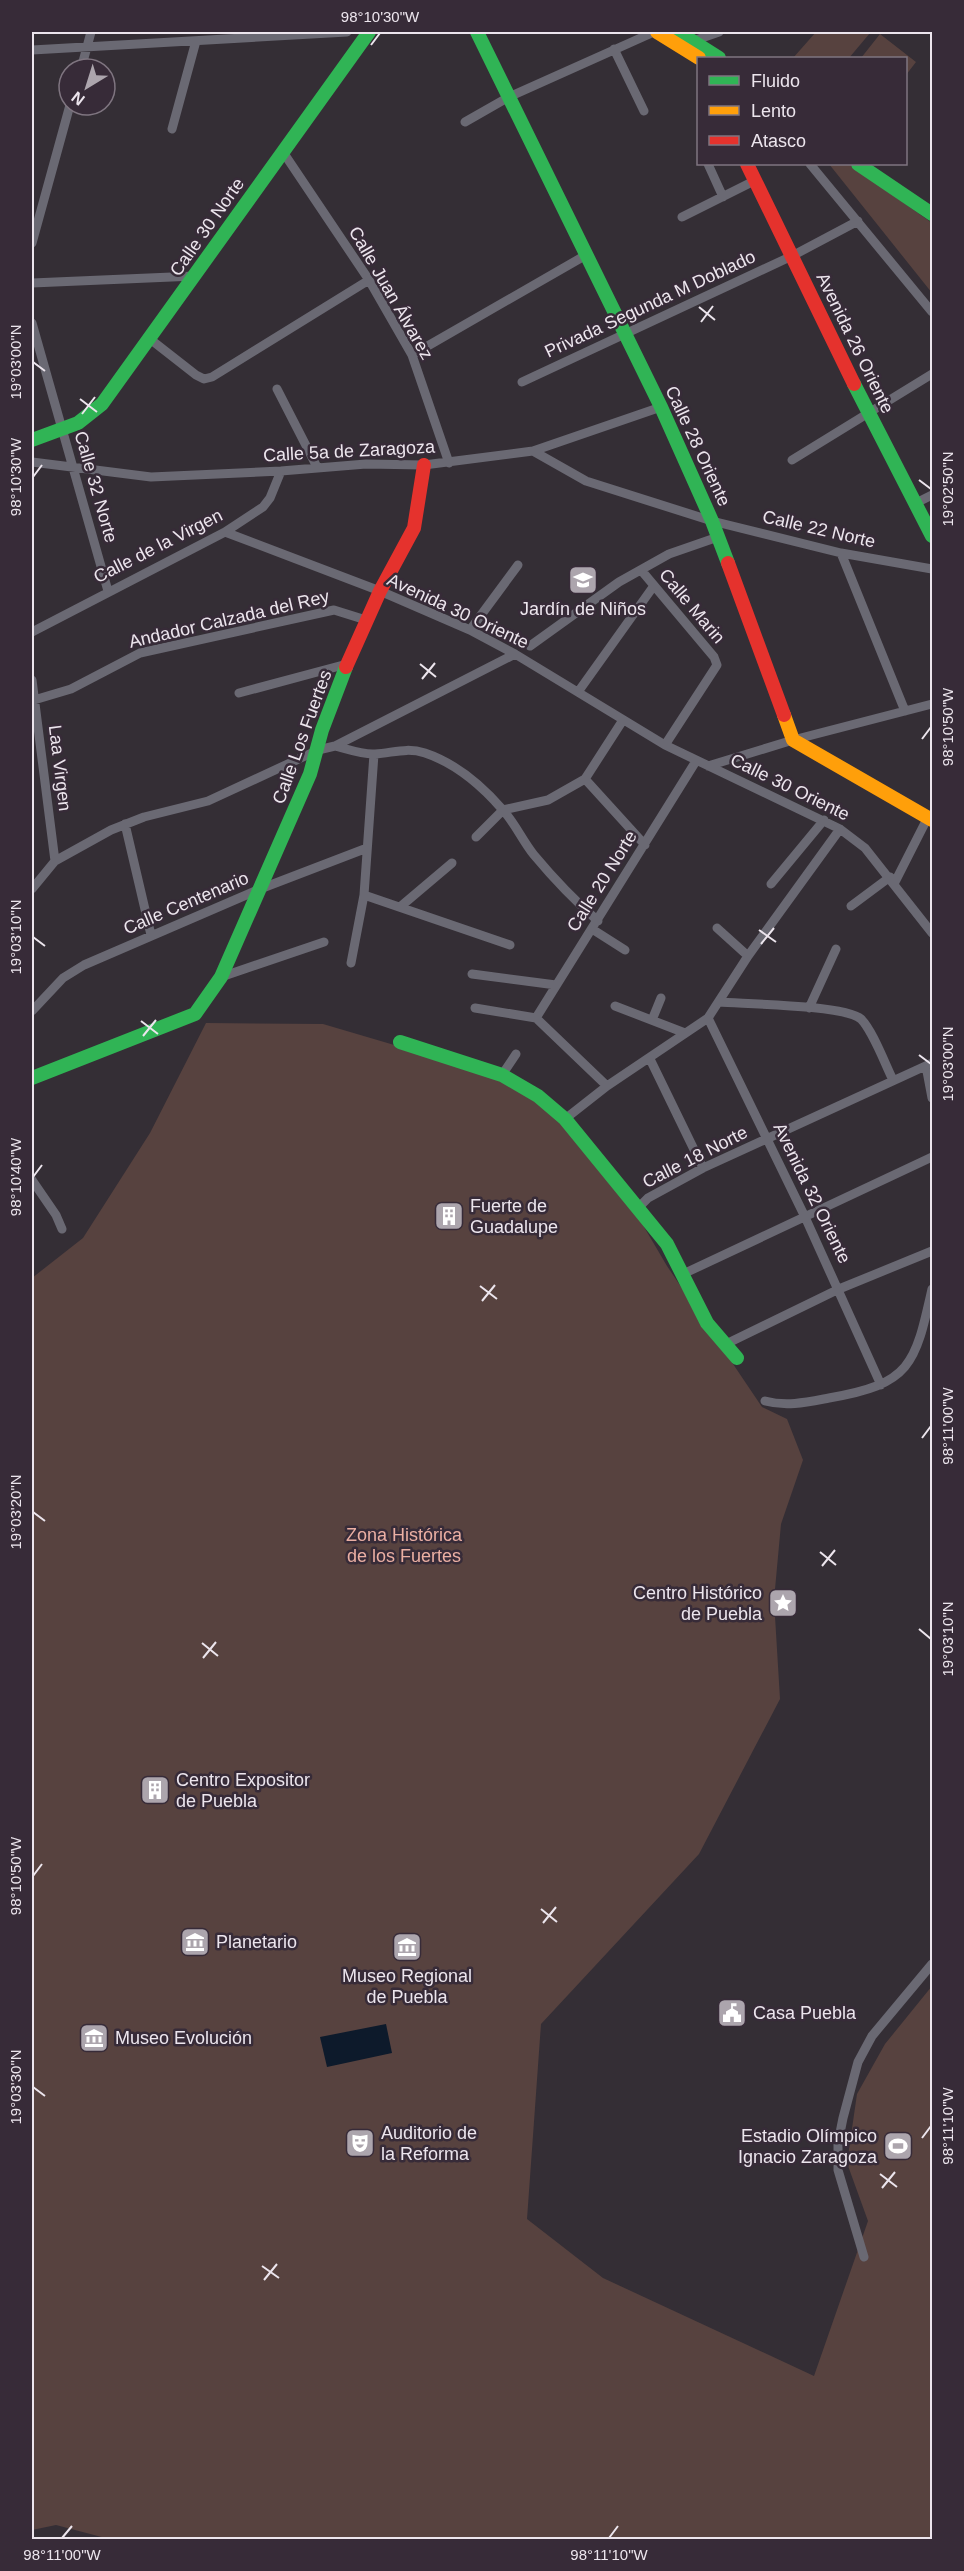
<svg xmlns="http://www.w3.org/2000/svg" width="964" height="2571" font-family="Arial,sans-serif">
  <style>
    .green { fill: #57423f }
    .water { fill: #0d1a2b }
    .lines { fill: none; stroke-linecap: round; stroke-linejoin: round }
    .street { stroke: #6a6973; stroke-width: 9 }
    .fast { stroke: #30b455; stroke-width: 14 }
    .slow { stroke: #ff9f0a; stroke-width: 14 }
    .jam { stroke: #e5322d; stroke-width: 14 }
    .ticks { fill: none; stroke: #ece5ed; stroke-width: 2 }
    .labels { text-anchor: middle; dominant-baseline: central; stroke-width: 5; stroke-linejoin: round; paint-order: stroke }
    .street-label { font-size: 18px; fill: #ece5ed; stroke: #372b38 }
    .poi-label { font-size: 18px; fill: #ece5ed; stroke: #372b38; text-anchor: start }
    .park-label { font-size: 18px; fill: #ebafa3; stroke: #372b38 }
    .neatline { fill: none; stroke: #ece5ed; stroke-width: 2 }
    .ticks-label { font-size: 15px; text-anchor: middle; fill: #ece5ed }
  </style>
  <rect width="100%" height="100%" fill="#342e35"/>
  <path class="green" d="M816,32H868L870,33L849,58H793Z
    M880,34L916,62L906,75V58H861Z
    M829,164H849L932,223V293Z
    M206,1023L323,1024L496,1075L543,1105L585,1148L627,1198L667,1266L762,1407L787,1419L803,1460L781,1524L774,1600L780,1699L699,1854L541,2024L527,2219L603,2278L814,2376L868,2221L847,2163L857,2094L885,2044L932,1986V2539L113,2540L56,2525L32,2530V1278L83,1238L150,1133Z"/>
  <path class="water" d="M386,2024L392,2053L327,2067L320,2037Z"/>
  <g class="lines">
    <path class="street" d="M693,41L719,32
      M614,49L644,111
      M32,50L347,32
      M81,69L91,32
      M465,122L509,97L654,32
      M172,129L196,41
      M283,152L369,280L412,355L449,463
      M708,164L723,197
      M810,164L932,312
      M682,217L756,180
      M32,243L70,105
      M32,283L195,276
      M32,323L108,591
      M150,339L196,375L204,379L212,377L369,280
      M412,355L586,255
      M522,382L792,256L858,221
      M277,389L317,467
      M533,451L586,481L712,521L841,553L932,569
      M792,460L932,374
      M32,462L151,477L281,471L366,464L424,465L533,451L661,407
      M916,503L932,495
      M225,532L380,591L470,630L515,654L665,745L840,829L865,848L932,933
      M841,553L905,711
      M641,570L714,657L717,665L665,745
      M470,630L518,565
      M32,632L225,532L263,507L270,498L281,471
      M530,646L619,582L669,554L718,537
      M32,680L55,861
      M578,692L653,587
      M239,693L347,664
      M34,700L71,689L140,653L334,610L366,620
      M335,746C347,749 363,755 375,754C393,753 406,747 425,753C455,763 482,786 502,809C515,823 522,840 534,855C554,879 574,900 598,921
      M708,766L793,740L932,704
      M585,779L645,845
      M503,810L548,800L585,779L623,720
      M125,824L151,935
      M476,837L503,810
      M895,882L928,817
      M771,884L824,820
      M32,889L55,861L111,830L144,817L208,801L318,750L335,746L515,654
      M364,895L510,945
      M851,906L890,877
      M400,907L452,863
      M717,928L748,956
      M592,929L625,950
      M351,963L364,895L374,754
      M472,974L556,985
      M221,977L324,942
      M719,1002C744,1004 845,1005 861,1019C873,1031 885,1064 893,1080
      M615,1006L685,1033
      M475,1008L536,1018
      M809,1008L836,949
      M32,1011L63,978L84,965L260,889L367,848
      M536,1018L696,761
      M536,1018L607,1086
      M708,1018L805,1217L881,1385
      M652,1020L661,998
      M650,1059L703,1168
      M926,1066L932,1098
      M502,1075L516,1054
      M565,1119L607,1086L708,1018L748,956L840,829
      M32,1180L56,1215L62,1229
      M638,1208L648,1198L703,1168L932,1063
      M683,1274L932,1157
      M726,1344L839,1289L932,1251
      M765,1401C787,1407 808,1402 829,1398C911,1384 915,1365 932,1289
      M864,2257L838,2170V2143L843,2118L858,2062L872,2036L932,1964"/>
    <path class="fast" d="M477,32L661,407L712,521L728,563
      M678,32L719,58
      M858,164L932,214
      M854,384L932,536
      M32,440L78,423L102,404L369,32
      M400,1042L502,1075L538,1096L565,1119L667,1244L707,1323L737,1358
      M32,1078L195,1014L221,977L310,774L322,730L346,667"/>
    <path class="slow" d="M657,32L699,58
      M784,715L793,740L932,820"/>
    <path class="jam" d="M747,164L854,384
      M728,563L784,715
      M346,667L380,591L414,528L424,465"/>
  </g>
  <path class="ticks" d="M371,45L380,33M699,307L715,320M701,322L713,306M33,362L45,371M80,399L97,412M82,414L95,397M33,477L42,465M919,480L931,489M420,664L436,677M422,679L435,663M922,739L931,727M759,930L776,942M33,937L45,946M761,944L774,928M141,1021L158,1034M143,1036L156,1020M919,1055L931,1064M33,1177L42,1165M480,1286L497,1299M482,1301L495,1285M922,1438L931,1426M33,1512L45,1521M820,1552L836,1565M822,1566L835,1550M919,1629L931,1639M202,1643L218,1656M203,1658L216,1642M33,1876L42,1864M541,1909L557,1922M543,1923L556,1907M33,2087L45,2096M922,2138L931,2126M880,2174L897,2187M882,2188L895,2172M262,2266L279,2278M264,2280L277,2264M62,2538L72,2526M609,2538L618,2526"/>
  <defs>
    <g id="school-square" transform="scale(1.5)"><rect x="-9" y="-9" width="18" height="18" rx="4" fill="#aca5ad" stroke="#372b38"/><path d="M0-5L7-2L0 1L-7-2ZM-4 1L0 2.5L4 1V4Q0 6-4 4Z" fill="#fff"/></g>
    <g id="building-square" transform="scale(1.5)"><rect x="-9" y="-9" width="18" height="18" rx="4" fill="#aca5ad" stroke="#372b38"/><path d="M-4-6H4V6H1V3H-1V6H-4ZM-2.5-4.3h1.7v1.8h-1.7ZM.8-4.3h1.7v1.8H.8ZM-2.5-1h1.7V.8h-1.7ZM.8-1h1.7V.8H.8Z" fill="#fff"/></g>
    <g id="sight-square" transform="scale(1.5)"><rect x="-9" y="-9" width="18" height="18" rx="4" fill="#aca5ad" stroke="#372b38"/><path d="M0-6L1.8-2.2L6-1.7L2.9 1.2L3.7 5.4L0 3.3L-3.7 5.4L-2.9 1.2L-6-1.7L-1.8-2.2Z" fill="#fff"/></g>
    <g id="museum-square" transform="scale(1.5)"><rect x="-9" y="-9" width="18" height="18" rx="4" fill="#aca5ad" stroke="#372b38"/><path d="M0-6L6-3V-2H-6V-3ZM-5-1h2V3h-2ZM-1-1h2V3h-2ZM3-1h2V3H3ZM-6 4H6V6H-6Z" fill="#fff"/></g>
    <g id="civic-square" transform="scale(1.5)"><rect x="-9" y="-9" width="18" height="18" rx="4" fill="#aca5ad" stroke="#372b38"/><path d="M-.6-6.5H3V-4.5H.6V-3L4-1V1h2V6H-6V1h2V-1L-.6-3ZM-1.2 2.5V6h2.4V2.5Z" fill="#fff"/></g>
    <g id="theatre-square" transform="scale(1.5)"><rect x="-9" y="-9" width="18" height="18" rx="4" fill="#aca5ad" stroke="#372b38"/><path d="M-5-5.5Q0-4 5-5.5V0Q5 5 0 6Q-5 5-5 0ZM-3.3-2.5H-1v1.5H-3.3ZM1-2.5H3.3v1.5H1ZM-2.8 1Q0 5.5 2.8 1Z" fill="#fff"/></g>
    <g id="stadium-square" transform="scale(1.5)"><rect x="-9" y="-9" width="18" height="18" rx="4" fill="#aca5ad" stroke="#372b38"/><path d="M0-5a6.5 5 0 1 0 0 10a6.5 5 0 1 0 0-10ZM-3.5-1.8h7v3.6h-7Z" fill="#fff"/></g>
  </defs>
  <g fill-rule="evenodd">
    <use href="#school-square" x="583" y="580"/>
    <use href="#building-square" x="449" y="1216"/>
    <use href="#sight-square" x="783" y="1603"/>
    <use href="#building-square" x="155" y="1790"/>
    <use href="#museum-square" x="195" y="1942"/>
    <use href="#museum-square" x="407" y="1947"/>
    <use href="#civic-square" x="732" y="2013"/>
    <use href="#museum-square" x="94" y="2038"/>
    <use href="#theatre-square" x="360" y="2143"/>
    <use href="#stadium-square" x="898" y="2146"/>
  </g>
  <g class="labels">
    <g class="street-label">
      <text transform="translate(207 227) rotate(-55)">Calle 30 Norte</text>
      <text transform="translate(391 293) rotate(60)">Calle Juan Álvarez</text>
      <text transform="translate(650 304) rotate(-25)">Privada Segunda M Doblado</text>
      <text transform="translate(855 343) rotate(64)">Avenida 26 Oriente</text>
      <text transform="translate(698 446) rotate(65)">Calle 28 Oriente</text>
      <text transform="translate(349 451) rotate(-3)">Calle 5a de Zaragoza</text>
      <text transform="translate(96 487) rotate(74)">Calle 32 Norte</text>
      <text transform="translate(819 529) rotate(13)">Calle 22 Norte</text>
      <text transform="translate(158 546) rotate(-27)">Calle de la Virgen</text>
      <text transform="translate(692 606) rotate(50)">Calle Marin</text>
      <text transform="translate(458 611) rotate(25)">Avenida 30 Oriente</text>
      <text transform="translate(229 619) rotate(-13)">Andador Calzada del Rey</text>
      <text transform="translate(302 737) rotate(-70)">Calle Los Fuertes</text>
      <text transform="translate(60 768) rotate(83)">Laa Virgen</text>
      <text transform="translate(790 787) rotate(26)">Calle 30 Oriente</text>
      <text transform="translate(602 881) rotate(-58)">Calle 20 Norte</text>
      <text transform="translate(186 903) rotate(-23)">Calle Centenario</text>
      <text transform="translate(695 1157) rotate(-27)">Calle 18 Norte</text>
      <text transform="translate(812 1193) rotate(64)">Avenida 32 Oriente</text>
    </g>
    <g class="poi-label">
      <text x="583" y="609" text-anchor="middle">Jardín de Niños</text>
      <text x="470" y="1206">Fuerte de<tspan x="470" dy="21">Guadalupe</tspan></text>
      <text x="762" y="1593" text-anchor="end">Centro Histórico<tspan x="762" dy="21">de Puebla</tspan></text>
      <text x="176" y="1780">Centro Expositor<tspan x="176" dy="21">de Puebla</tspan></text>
      <text x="216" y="1942">Planetario</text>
      <text x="407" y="1976" text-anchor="middle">Museo Regional<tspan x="407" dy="21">de Puebla</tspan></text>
      <text x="753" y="2013">Casa Puebla</text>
      <text x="115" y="2038">Museo Evolución</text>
      <text x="381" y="2133">Auditorio de<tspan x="381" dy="21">la Reforma</tspan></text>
      <text x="877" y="2136" text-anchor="end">Estadio Olímpico<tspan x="877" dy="21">Ignacio Zaragoza</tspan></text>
    </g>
    <g class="park-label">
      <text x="404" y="1535">Zona Histórica<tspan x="404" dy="21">de los Fuertes</tspan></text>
    </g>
  </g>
  <rect width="964" height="2571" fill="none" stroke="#372b38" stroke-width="66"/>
  <rect x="697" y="57" width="210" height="108" fill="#372b38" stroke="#7f7580" stroke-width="1.5"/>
  <rect x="709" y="76" width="30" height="9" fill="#30b455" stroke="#7f7580" stroke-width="1.5"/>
  <text x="751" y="87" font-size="18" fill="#ece5ed">Fluido</text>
  <rect x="709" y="106" width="30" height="9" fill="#ff9f0a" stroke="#7f7580" stroke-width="1.5"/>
  <text x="751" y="117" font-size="18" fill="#ece5ed">Lento</text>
  <rect x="709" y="136" width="30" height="9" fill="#e5322d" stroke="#7f7580" stroke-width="1.5"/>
  <text x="751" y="147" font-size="18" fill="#ece5ed">Atasco</text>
  <g transform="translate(87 87) rotate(218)"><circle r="28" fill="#372b38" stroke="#7f7580" stroke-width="1.5"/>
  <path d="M0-4.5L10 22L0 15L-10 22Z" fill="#aca5ad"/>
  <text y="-9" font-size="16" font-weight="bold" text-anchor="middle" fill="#ece5ed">N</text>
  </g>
  <rect x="33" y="33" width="898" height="2505" class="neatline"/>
  <g class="ticks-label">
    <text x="380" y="22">98°10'30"W</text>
    <text transform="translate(16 362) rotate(-90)" y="5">19°03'00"N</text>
    <text transform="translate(16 477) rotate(-90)" y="5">98°10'30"W</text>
    <text transform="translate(948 489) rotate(-90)" y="5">19°02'50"N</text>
    <text transform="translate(948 727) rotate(-90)" y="5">98°10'50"W</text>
    <text transform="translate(16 937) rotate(-90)" y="5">19°03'10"N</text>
    <text transform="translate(948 1064) rotate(-90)" y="5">19°03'00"N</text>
    <text transform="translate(16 1177) rotate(-90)" y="5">98°10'40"W</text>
    <text transform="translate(948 1426) rotate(-90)" y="5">98°11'00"W</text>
    <text transform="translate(16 1512) rotate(-90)" y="5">19°03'20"N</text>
    <text transform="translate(948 1639) rotate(-90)" y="5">19°03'10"N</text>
    <text transform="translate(16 1876) rotate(-90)" y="5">98°10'50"W</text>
    <text transform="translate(16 2087) rotate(-90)" y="5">19°03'30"N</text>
    <text transform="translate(948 2126) rotate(-90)" y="5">98°11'10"W</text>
    <text x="62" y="2560">98°11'00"W</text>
    <text x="609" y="2560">98°11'10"W</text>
  </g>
</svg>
